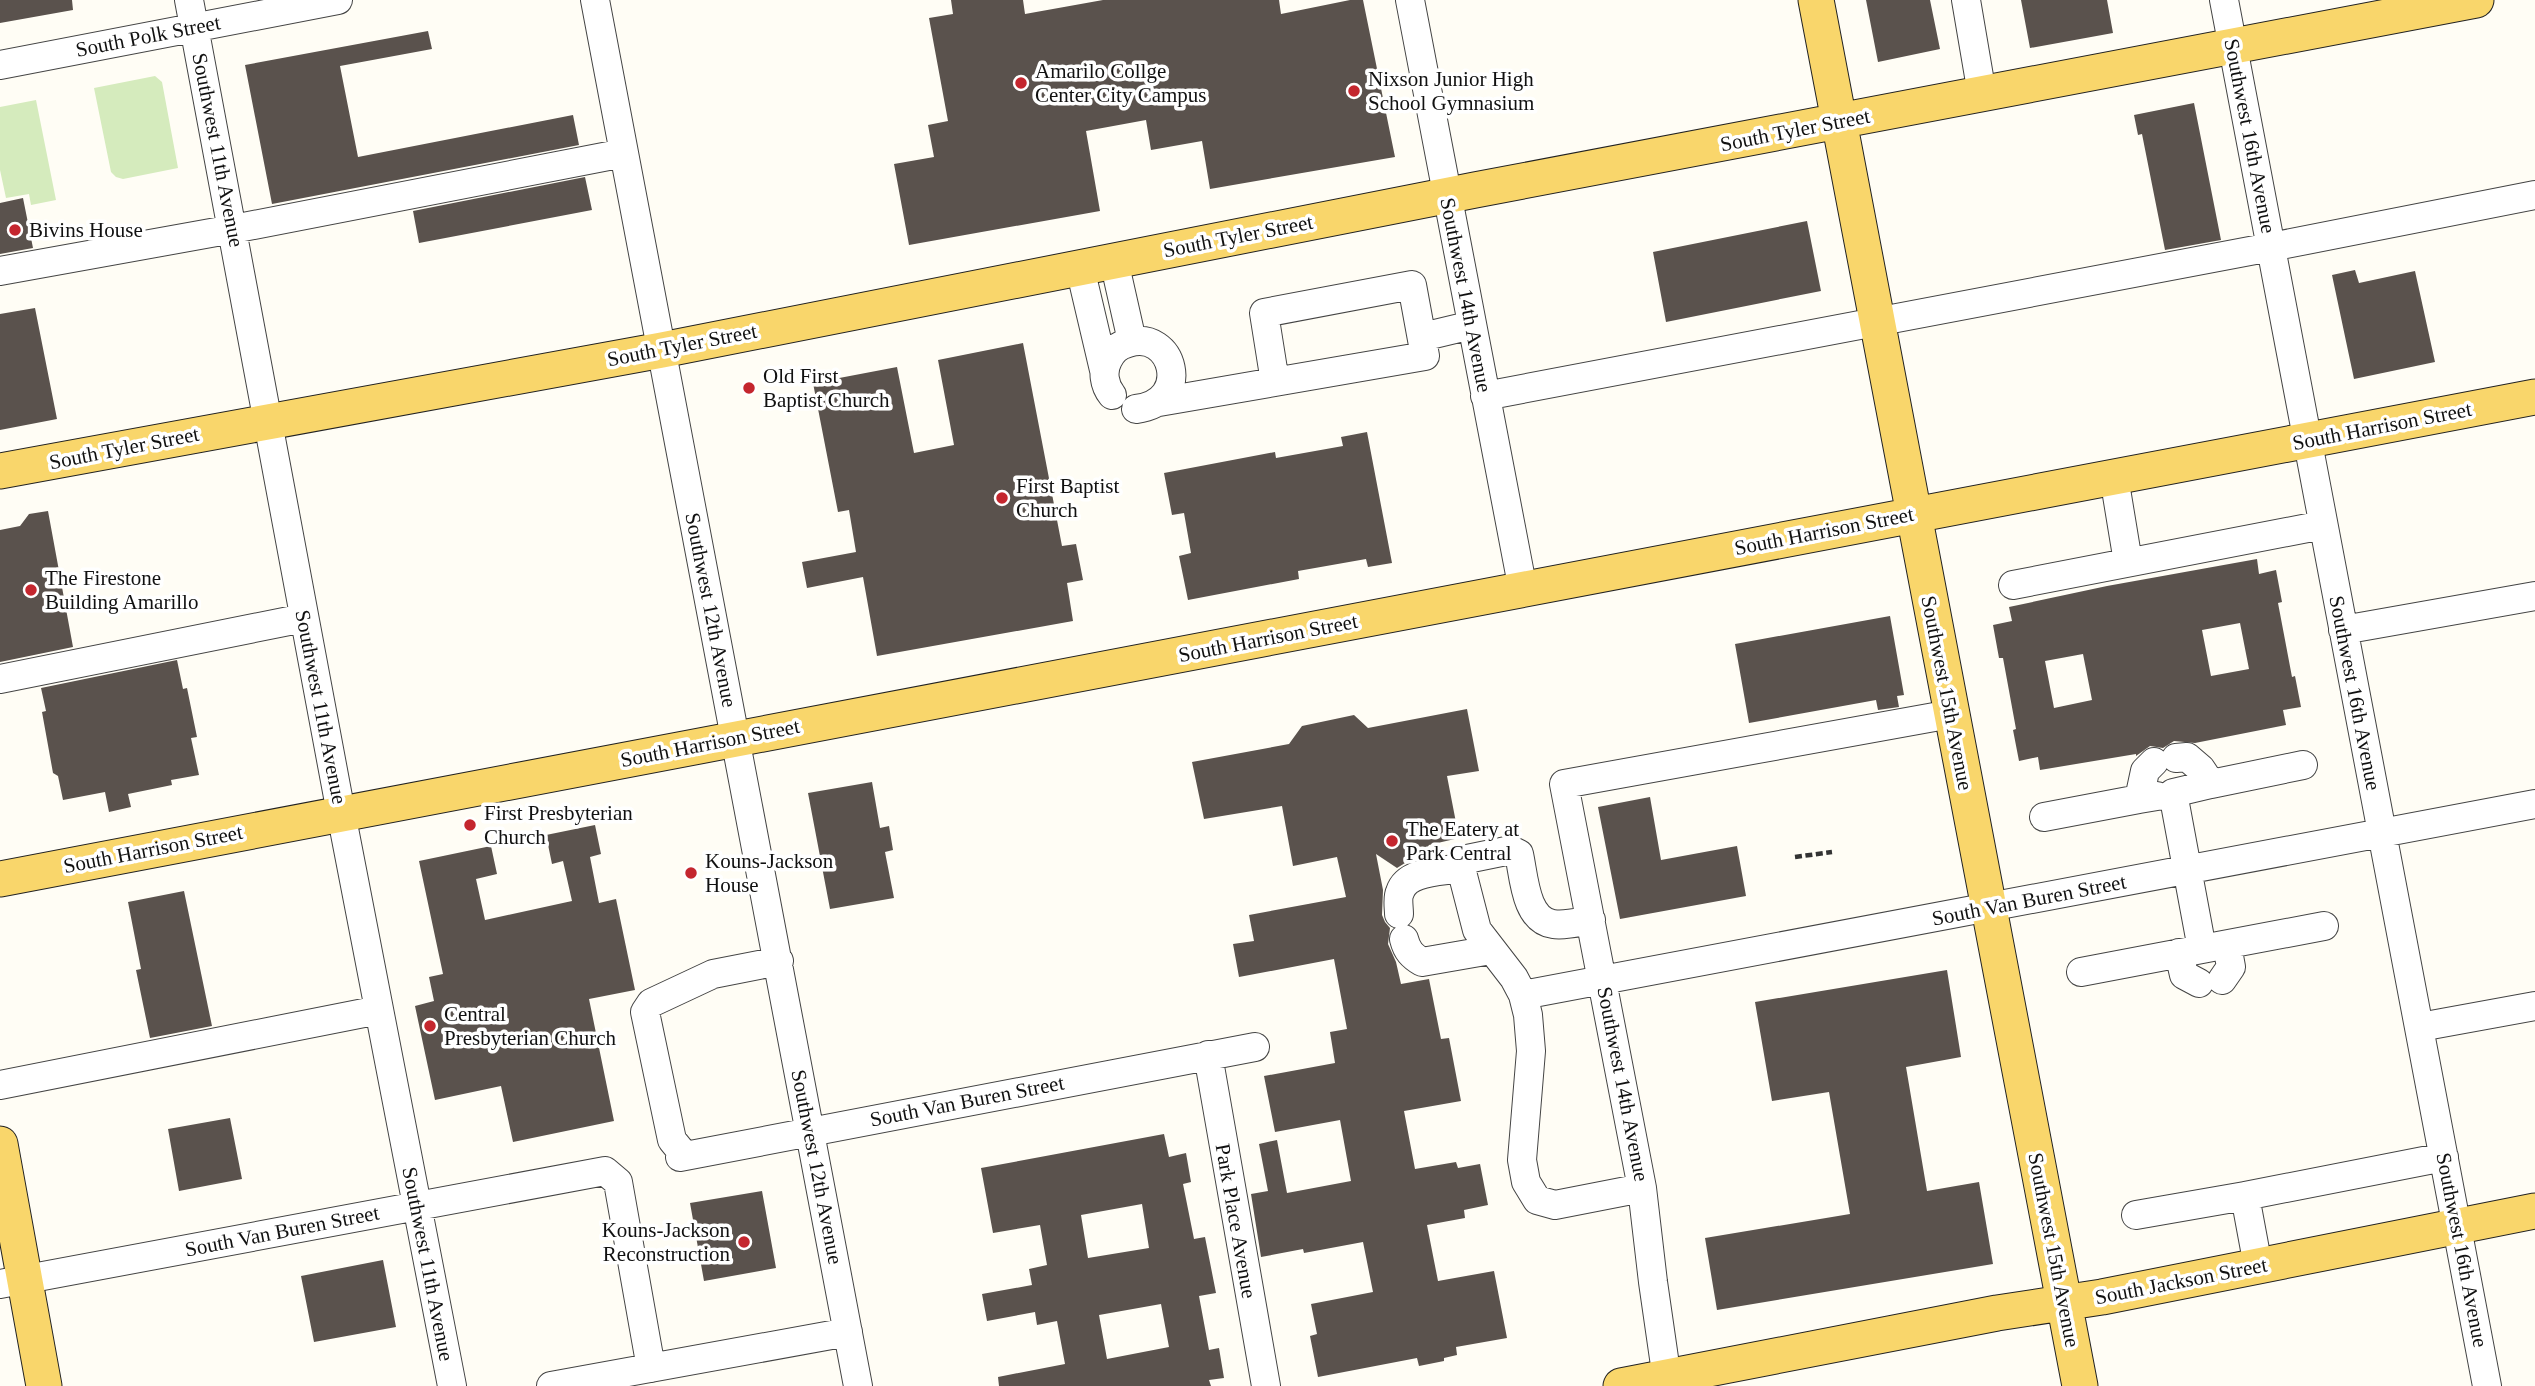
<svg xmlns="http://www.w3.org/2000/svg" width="2535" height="1386" font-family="'Times New Roman',serif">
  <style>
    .green { fill: #d5ebbd }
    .building { fill: #5a524d; fill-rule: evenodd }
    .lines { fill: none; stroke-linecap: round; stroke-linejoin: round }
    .minor-casing { stroke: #444; stroke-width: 30 }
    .major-casing { stroke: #222; stroke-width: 37 }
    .path { stroke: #333; stroke-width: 4.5; stroke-dasharray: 7 3.5; stroke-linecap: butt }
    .minor { stroke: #fff; stroke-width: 28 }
    .major { stroke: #f9d66b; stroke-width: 35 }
    .poi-dot { fill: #c4262e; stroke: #fff; stroke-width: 2.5 }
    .labels { text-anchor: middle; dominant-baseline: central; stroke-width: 7; stroke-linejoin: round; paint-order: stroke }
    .street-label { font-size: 21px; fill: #111; stroke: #fff }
    .poi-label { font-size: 21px; fill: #111; stroke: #fff; text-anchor: start }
  </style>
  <rect width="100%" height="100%" fill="#fffdf5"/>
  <path class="green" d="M155,76L162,82L178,168L123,179L116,177L111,172L94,88Z
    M36,100L56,200L31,205L29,194L6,198L0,170V107Z"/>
  <path class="building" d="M0,0H72L73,10L0,23Z
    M951,0H1023L1025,14L1103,0H1279L1281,14L1350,0H1363L1395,157L1210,189L1202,141L1151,150L1146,120L1086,131L1100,211L909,245L894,164L934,157L928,125L948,121L929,18L953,14Z
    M1866,0H1930L1940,49L1878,62Z
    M2021,0H2107L2113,33L2030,48Z
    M428,31L432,49L340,66L358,157L573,115L579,145L272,204L245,65Z
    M2194,103L2221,240L2165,250L2142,134L2138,135L2134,115Z
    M585,177L592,210L419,243L413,211Z
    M23,198L33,248L0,254V203Z
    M1807,221L1821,291L1666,322L1653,252Z
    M2355,270L2359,283L2415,271L2435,362L2354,379L2332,275Z
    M35,308L57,419L0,430V314Z
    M1023,343L1062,546L1076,544L1083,580L1067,583L1073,621L877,656L863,577L807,588L802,562L856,552L849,510L838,512L813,383L897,367L914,453L954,445L938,360Z
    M1367,432L1392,563L1368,567L1366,559L1298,571L1299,579L1188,600L1179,556L1191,553L1184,513L1172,515L1164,473L1275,452L1276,458L1343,446L1341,437Z
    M48,511L73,647L0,662V530L20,526L29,514Z
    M2257,559L2259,574L2276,570L2282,602L2278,603L2292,677L2295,676L2301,707L2283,710L2286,725L2195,743L2174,741L2163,748L2150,746L2136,756V754L2040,770L2038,757L2019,761L2013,730L2016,729L2003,658H1999L1993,625L2012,621L2009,607L2107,586ZM2240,623L2249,669L2211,676L2202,630ZM2083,654L2092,700L2054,708L2045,661Z
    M1890,616L1904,695L1897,696L1899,707L1878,710L1876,700L1749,723L1735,644Z
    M177,660L183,689L187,688L197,737L191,738L199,775L171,780L172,785L128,794L131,807L109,812L105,792L63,800L58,776L53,773L42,712L46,711L41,688Z
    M1467,709L1479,771L1447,776L1459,838L1429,845L1424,852L1416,847L1405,863L1397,868L1376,854L1383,890L1382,915L1385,922L1390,928L1388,944L1396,962L1401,984L1429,979L1441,1039L1449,1038L1461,1101L1404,1111L1415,1169L1456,1162L1458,1168L1480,1164L1488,1205L1464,1210L1465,1218L1427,1225L1438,1281L1494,1271L1507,1338L1456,1347L1457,1355L1444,1358V1361L1419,1366L1417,1358L1318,1377L1310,1336L1317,1334L1311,1304L1373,1292L1363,1242L1304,1253L1303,1249L1261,1257L1251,1194L1268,1191L1259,1144L1277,1140L1287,1193L1351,1181L1340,1120L1275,1132L1264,1076L1335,1063L1330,1032L1347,1029L1334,959L1239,977L1233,944L1254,941L1249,915L1346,897L1337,857L1293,866L1282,806L1204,819L1192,762L1289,744L1302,726L1354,715L1368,728Z
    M872,782L880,828L889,826L893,850L885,852L894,898L830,909L808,793Z
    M1650,797L1661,860L1737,846L1746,896L1620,919L1598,807Z
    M595,825L601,854L590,857L599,903L616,899L635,990L589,999L614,1121L513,1142L501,1086L435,1100L415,1006L434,1001L429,977L443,974L419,861L491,846L497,874L476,879L485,920L572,901L563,861L552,864L546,835Z
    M184,891L212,1026L150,1038L136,970L141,969L128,902Z
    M1947,970L1961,1057L1906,1067L1927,1191L1979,1182L1993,1264L1717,1310L1705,1238L1850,1214L1829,1092L1772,1101L1755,1002Z
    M230,1118L242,1179L179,1191L168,1129Z
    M1164,1134L1169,1157L1186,1153L1191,1182L1183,1184L1194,1239L1205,1237L1216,1293L1199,1296L1209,1350L1219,1348L1224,1378L1209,1380L1211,1386H999L998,1377L1065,1364L1057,1321L1037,1325L1035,1312L987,1321L982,1294L1032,1285L1029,1269L1047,1265L1040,1225L993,1233L981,1168ZM1142,1204L1149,1248L1088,1258L1081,1215ZM1161,1304L1169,1347L1107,1359L1099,1315Z
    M762,1191L776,1268L704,1281L690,1203Z
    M383,1260L396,1327L314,1342L301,1276Z"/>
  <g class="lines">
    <g class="minor-casing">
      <path id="minor" d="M189,0L341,813L452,1386
        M595,0L858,1386
        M1410,0L1523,590
        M1966,0L1982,94
        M2224,0L2487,1386
        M0,65L338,0
        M1114,261L1132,341
        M1080,268L1104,370
        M0,271L233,229L624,153
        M1422,337L1472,325
        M1112,395C1104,385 1102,371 1108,360C1112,351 1119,345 1128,343C1173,328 1194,402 1136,409
        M1485,396L2271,247L2535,195
        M1159,402L1425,356L1412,285L1264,313L1275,382
        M2114,477L2128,562
        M2013,585L2323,525
        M2343,630L2535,596
        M0,679L304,618
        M2176,758L2187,757L2201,769L2211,784L2173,793L2202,949L2324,926
        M2154,762L2145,771L2139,799L2157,796
        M2211,784L2303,765
        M2044,817L2139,799
        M1399,914C1399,908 1397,898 1400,892C1407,870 1443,872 1461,868
        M1591,920C1579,922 1565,926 1553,924C1525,920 1524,876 1519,854L1511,850L1467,859L1461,868L1477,930L1514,978L1523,995L1528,1015L1531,1051L1522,1160L1526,1182L1537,1200L1555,1205L1642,1188
        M1404,939C1407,951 1412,956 1422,962L1491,950
        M2179,953L2184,975L2199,983
        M2081,972L2202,949
        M2222,980L2231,967L2227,945
        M1523,995L2535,804
        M2420,1027L2535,1006
        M1208,1055L1266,1386
        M0,1085L379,1010
        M685,1156L672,1140L645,1012L651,1003L713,974L779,961
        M680,1157L1255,1047
        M2245,1196L2444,1157
        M2136,1215L2245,1196L2258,1266
        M0,1284L605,1171L618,1182L651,1368
        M551,1386L848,1332
        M1668,1386L1653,1282L1642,1188L1564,784L1951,714"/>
    </g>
    <g class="major-casing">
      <path id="major" d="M1816,0L2080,1386
        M0,471L662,350L1475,190L2476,0
        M0,879L2535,397
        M0,1144L44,1386
        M1621,1386L1997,1313L2102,1297L2535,1211"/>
    </g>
    <path class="path" d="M1795,857L1832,852"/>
    <use href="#minor" class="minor"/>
    <use href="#major" class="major"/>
  </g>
  <g class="poi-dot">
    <circle cx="1021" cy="83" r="7"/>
    <circle cx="1354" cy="91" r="7"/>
    <circle cx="15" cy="230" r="7"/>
    <circle cx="749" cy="388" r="7"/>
    <circle cx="1002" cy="498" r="7"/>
    <circle cx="31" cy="590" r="7"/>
    <circle cx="470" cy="825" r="7"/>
    <circle cx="1392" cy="841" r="7"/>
    <circle cx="691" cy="873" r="7"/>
    <circle cx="430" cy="1026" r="7"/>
    <circle cx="744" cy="1242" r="7"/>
  </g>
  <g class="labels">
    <g class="street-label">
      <text transform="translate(148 36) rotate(-11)">South Polk Street</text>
      <text transform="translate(1795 130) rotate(-11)">South Tyler Street</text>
      <text transform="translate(2250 136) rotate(79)">Southwest 16th Avenue</text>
      <text transform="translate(218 150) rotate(79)">Southwest 11th Avenue</text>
      <text transform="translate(1238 236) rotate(-11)">South Tyler Street</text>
      <text transform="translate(1466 295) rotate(79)">Southwest 14th Avenue</text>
      <text transform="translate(682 345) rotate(-11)">South Tyler Street</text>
      <text transform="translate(2382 426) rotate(-11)">South Harrison Street</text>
      <text transform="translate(124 448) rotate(-11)">South Tyler Street</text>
      <text transform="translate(1824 531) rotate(-11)">South Harrison Street</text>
      <text transform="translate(711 610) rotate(79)">Southwest 12th Avenue</text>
      <text transform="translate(1268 638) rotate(-11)">South Harrison Street</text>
      <text transform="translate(1947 693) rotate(79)">Southwest 15th Avenue</text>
      <text transform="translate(2355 693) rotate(79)">Southwest 16th Avenue</text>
      <text transform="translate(321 707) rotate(79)">Southwest 11th Avenue</text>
      <text transform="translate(710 743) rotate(-11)">South Harrison Street</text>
      <text transform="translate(153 849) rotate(-11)">South Harrison Street</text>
      <text transform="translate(2029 900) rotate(-11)">South Van Buren Street</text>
      <text transform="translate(1623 1084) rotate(79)">Southwest 14th Avenue</text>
      <text transform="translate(967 1101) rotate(-11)">South Van Buren Street</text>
      <text transform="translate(817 1167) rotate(79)">Southwest 12th Avenue</text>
      <text transform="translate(1236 1221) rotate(80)">Park Place Avenue</text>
      <text transform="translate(282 1231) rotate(-11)">South Van Buren Street</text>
      <text transform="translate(2054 1250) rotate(79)">Southwest 15th Avenue</text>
      <text transform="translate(2462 1250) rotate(79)">Southwest 16th Avenue</text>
      <text transform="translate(428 1264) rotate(79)">Southwest 11th Avenue</text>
      <text transform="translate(2181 1281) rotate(-11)">South Jackson Street</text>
    </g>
    <g class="poi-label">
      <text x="1035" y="71">Amarilo Collge<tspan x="1035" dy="24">Center City Campus</tspan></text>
      <text x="1368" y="79">Nixson Junior High<tspan x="1368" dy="24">School Gymnasium</tspan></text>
      <text x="29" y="230">Bivins House</text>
      <text x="763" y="376">Old First<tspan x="763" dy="24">Baptist Church</tspan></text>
      <text x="1016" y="486">First Baptist<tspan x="1016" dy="24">Church</tspan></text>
      <text x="45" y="578">The Firestone<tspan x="45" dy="24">Building Amarillo</tspan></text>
      <text x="484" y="813">First Presbyterian<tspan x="484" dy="24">Church</tspan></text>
      <text x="1406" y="829">The Eatery at<tspan x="1406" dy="24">Park Central</tspan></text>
      <text x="705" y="861">Kouns-Jackson<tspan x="705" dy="24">House</tspan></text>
      <text x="444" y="1014">Central<tspan x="444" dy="24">Presbyterian Church</tspan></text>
      <text x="730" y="1230" text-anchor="end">Kouns-Jackson<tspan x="730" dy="24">Reconstruction</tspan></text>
    </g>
  </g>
</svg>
